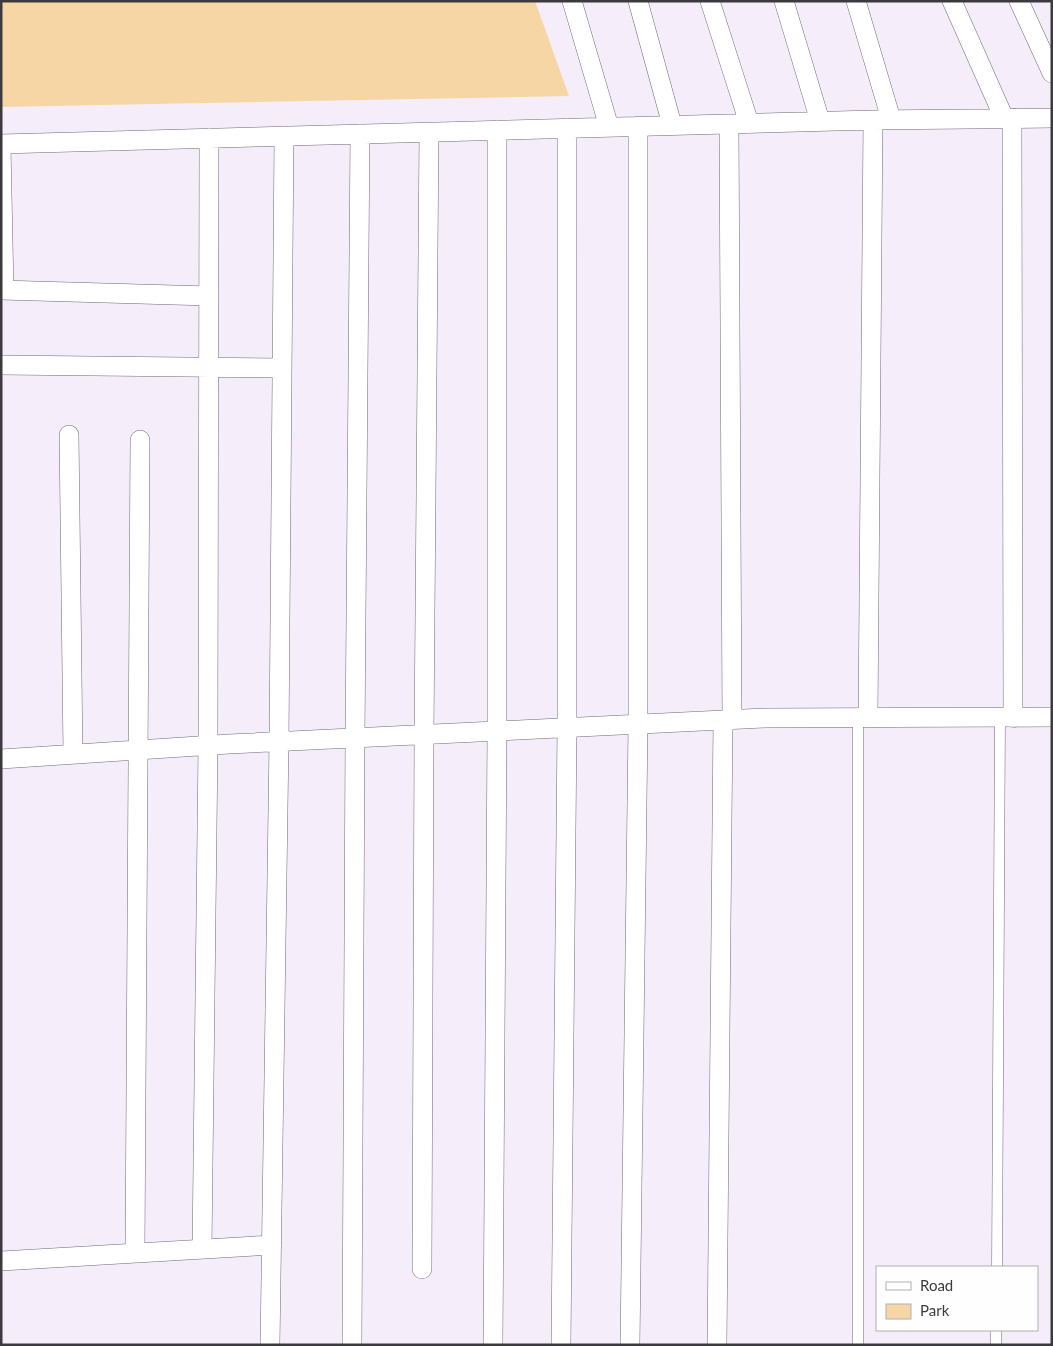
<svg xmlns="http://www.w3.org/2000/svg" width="1053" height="1346" font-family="Lato,sans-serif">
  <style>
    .green { fill: #f6d6a5 }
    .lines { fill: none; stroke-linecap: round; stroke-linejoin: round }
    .service-casing { stroke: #706975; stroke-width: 11 }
    .minor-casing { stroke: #706975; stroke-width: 20 }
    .service { stroke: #fff; stroke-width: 10 }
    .minor { stroke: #fff; stroke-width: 19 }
  </style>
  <rect width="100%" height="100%" fill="#f5edfa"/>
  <path class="green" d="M1,1H535L569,96L1,107Z"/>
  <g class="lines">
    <g class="service-casing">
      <path id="service" d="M997,1267L1000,718
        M858,1345V718
        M996,1345V1330"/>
    </g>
    <g class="minor-casing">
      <path id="minor" d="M572,1L609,127
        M638,1L672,125
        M710,1L749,123
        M784,1L820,121
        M856,1L891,119
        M952,1L1004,118
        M1019,1L1052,73
        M1012,118L1013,718
        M729,124L732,720
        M1,144L873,120L1052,118
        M1,146L4,290
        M1,290L209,296
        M1,365L282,368
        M69,435L73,754
        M868,718L873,120
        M1,759L229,744L765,718L1052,717
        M202,1249L208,746L209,138
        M135,1253L140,440
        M1,1261L272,1245
        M422,1269L424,735L429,132
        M270,1345L279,742L284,136
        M352,1345L355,738L360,134
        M493,1345L497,731V130
        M561,1345L567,728V128
        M630,1345L638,725V126
        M717,1345L723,720"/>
    </g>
    <use href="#service" class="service"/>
    <use href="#minor" class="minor"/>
  </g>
  <rect width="1053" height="1346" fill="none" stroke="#3d3a3f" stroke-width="5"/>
  <rect x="876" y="1266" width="162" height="65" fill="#fefefe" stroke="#b1b0b2"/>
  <rect x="886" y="1282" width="25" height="8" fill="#ffffff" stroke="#b1b0b2"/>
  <text x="920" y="1291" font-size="15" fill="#3d3a3f">Road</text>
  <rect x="886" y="1304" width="25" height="15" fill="#f6d6a5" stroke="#b1b0b2"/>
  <text x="920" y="1316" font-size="15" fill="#3d3a3f">Park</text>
</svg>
